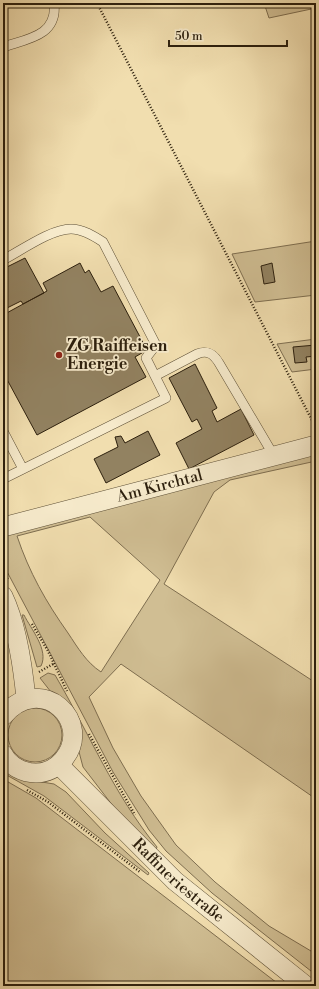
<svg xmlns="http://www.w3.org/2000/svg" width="319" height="989" font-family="'Libre Bodoni',serif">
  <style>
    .green { fill: #d0be93; stroke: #7e6e50; fill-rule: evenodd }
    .building { fill: #928261; stroke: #2c1f0d }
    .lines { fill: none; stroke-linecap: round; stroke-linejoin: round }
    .lane-casing { stroke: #5d4f36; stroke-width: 10 }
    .street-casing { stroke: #5d4f36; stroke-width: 20 }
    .path { stroke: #2c1f0d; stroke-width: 2.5; stroke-dasharray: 1 2; stroke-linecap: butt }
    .lane { stroke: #f6eacb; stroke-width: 9 }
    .street { stroke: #f6eacb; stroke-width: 19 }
    .poi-dot { fill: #8f2418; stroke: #f6eacb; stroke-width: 1.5 }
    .labels { text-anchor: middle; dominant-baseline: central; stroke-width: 3.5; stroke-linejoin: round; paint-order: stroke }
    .poi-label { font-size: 16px; font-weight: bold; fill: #2c1f0d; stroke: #f6eacb; text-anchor: start }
    .street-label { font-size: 16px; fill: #2c1f0d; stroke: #f6eacb }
  </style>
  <rect width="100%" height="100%" fill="#f1deaf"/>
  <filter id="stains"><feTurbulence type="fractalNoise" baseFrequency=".005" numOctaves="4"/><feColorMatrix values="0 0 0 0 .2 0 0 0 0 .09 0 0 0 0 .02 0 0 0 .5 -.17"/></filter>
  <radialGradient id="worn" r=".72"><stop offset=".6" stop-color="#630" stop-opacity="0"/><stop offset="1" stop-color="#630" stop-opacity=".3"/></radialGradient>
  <path class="green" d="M264,3H316V8L269,18Z
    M316,241V295L255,302L232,254Z
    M316,339V369L292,372L277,344Z
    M316,453V461L230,480L214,492L164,584L316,683V799L121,664L89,697L113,748L141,796L176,845L215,882L269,926L316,954V975L212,893L166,851L149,830L113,772L3,564V533ZM90,517L160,580L101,672C86,662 78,648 68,633C46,602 29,572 17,536Z
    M22,615H24C31,629 49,650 41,666L37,667Z
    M48,673L55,675C89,733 114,795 157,847L156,850L113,806L83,767L78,748L51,692L40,678Z
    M8 735a27 27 0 1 1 54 0a27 27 0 1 1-54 0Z
    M3,768L24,779L54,784L66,792L105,833L149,873L148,875L44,796L3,773Z
    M3,779L36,798L281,986H3Z"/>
  <path class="building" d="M25,258L44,293L23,304L21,301L3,310V269Z
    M80,263L85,273L89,270L101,292L113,286L147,350L135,357L146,377L37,435L3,372V315L47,291L43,283Z
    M272,263L275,282L264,284L261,266Z
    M316,345V356L306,357L307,362L295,363L293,347Z
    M195,364L217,408L212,411L217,422L241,409L254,435L189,469L176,443L202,429L197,419L192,422L169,378Z
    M148,431L160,455L106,483L94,459L118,447L115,437L121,436L125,443Z"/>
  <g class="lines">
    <g class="lane-casing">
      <path id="lane" d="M3,47C27,39 58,36 54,3
        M3,260C22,250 51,229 71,229C83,229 94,236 103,242L156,345L146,358L166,398L3,479
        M155,376L197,354C207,350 213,353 219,363L274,456
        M3,431L23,469"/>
    </g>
    <g class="street-casing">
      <g id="street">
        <path id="s1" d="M3,527L316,445"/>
        <path d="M3,596C16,623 23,668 26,699"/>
        <path d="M3,716C41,671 95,722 63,760C56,768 46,773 36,773C23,773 9,766 3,754"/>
        <path id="s2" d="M59,765L175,881L306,986"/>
      </g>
    </g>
    <path class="path" d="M97,3L316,428
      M3,571L8,579
      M32,624L48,651L67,691
      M39,672L53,664
      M89,734L135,815
      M27,790L48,802L140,872"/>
    <use href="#lane" class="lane"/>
    <use href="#street" class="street"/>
  </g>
  <circle class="poi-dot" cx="59" cy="355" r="4"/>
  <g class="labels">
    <g class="poi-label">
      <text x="67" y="346">ZG Raiffeisen<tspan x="67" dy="18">Energie</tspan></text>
    </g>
    <g class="street-label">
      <text stroke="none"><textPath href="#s1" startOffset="162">Am Kirchtal</textPath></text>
      <text stroke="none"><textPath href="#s2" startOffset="166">Raffineriestraße</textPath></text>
    </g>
  </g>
  <rect width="319" height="989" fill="none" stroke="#f1deaf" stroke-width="16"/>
  <rect x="4" y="4" width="311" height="981" fill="none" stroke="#2c1f0d" stroke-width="2"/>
  <rect x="8" y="8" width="303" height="973" fill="none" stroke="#2c1f0d"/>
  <path d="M169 40v6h118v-6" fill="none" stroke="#2c1f0d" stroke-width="2"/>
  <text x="175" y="40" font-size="12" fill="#2c1f0d" stroke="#f6eacb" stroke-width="3" paint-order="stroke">50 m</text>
  <rect width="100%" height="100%" filter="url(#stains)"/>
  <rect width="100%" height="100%" fill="url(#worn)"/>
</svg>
